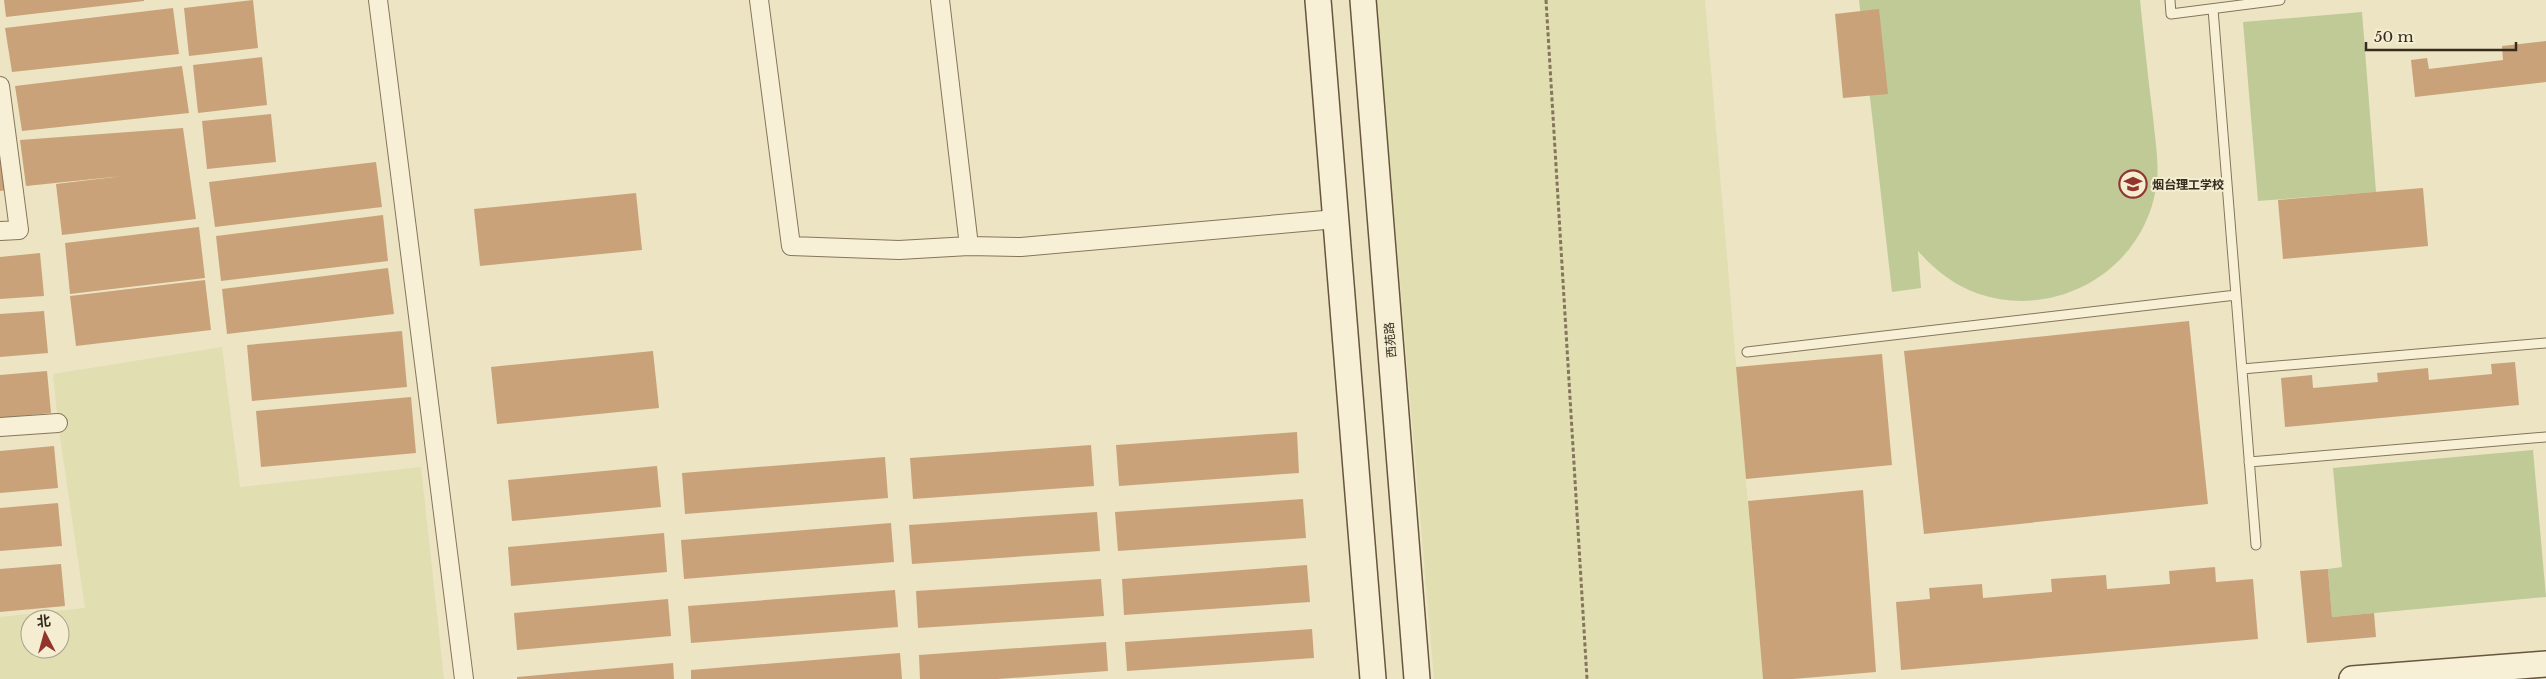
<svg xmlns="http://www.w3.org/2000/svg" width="2546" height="679" font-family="'Libre Baskerville','Noto Sans SC',serif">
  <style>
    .farmland { fill: #e1deb1; fill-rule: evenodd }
    .green { fill: #bfca97 }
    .building { fill: #c9a27a }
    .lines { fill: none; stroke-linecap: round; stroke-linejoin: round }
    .lane-casing { stroke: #85755b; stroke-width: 11 }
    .street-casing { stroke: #85755b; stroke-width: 20 }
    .secondary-casing { stroke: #67563e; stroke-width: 28 }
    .path { stroke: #85755b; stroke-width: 3; stroke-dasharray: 4 2.5; stroke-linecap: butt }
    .lane { stroke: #f7f0d6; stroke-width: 9 }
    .street { stroke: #f7f0d6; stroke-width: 18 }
    .secondary { stroke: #f7f0d6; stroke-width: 25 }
    .labels { text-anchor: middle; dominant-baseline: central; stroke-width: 4; stroke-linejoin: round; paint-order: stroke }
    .poi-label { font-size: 12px; font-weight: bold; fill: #362c1e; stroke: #f4edd2; text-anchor: start }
    .street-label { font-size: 12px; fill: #362c1e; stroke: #f4edd2 }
  </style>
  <rect width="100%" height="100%" fill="#ece4c3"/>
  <path class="farmland" d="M1376,0H1705L1763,679H1434Z
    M222,347L240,487L421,467L444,679H0V617L85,608L58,423L53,374ZM30,619H60V649H30Z"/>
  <path class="green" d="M1859,0H2140C2144,39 2148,78 2153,117C2155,140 2160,165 2156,188C2143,270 2057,320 1979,294C1955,286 1935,270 1918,251L1921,288L1892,292Z
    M2362,12L2376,192L2258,201L2243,22Z
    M2533,450L2546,597L2332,617L2328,569L2342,567L2333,468Z"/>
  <path class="building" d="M4,0H144V1L6,17Z
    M253,0L258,48L189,56L184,8Z
    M173,8L179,54L12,72L5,28Z
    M1879,9L1888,94L1843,98L1835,14Z
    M2546,41V82L2415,97L2411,60L2427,58L2429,69L2503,60L2502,46Z
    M262,57L267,105L198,113L193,65Z
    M182,66L189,113L22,131L15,86Z
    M271,114L276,162L207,169L202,121Z
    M183,128L196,219L62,235L56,184L123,176L26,186L20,140Z
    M0,144L9,190L0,191Z
    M376,162L382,207L215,227L209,182Z
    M2423,188L2428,246L2283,259L2278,200Z
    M636,193L642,250L480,266L474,209Z
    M383,215L388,261L221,281L216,236Z
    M199,227L205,278L70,294L65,243Z
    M40,253L44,296L0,299V257Z
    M388,268L394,314L227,334L222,289Z
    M205,280L211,330L76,346L70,296Z
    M44,311L48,353L0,357V314Z
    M2189,321L2208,504L1924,534L1904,351Z
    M402,331L407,387L252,401L247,345Z
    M653,351L659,408L497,424L491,367Z
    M1882,354L1892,465L1746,479L1736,367Z
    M2515,362L2519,405L2285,427L2281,378L2312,375L2313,388L2378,382L2377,373L2428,368L2429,380L2492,374L2491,364Z
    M47,371L51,413L0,418V375Z
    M411,397L416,453L261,467L256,411Z
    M1297,432L1299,473L1119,486L1116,445Z
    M1091,445L1094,486L913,499L910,458Z
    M54,446L58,488L0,493V451Z
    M885,457L888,498L685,514L682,473Z
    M657,466L661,507L512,521L508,480Z
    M1863,490L1876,672L1793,679H1763L1748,501Z
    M1303,499L1306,538L1118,551L1115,512Z
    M58,503L62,546L0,551V508Z
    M1097,512L1100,551L912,564L909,525Z
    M891,523L894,562L684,579L681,540Z
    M664,533L667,572L511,586L508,547Z
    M61,564L65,606L0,612V569Z
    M1307,565L1310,602L1124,615L1122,579Z
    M2215,567L2216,582L2253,579L2258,639L1901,670L1896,602L1930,599L1929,588L1982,584L1983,598L2052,592L2051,579L2106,575L2107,589L2170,584L2169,571Z
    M2328,569L2332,617L2374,613L2376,637L2307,643L2300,571Z
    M1101,579L1104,616L918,628L916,591Z
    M895,590L898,627L691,643L688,606Z
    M668,599L671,636L517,650L514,613Z
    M1312,629L1314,658L1127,671L1125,642Z
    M1106,642L1108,671L998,679H920L919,655Z
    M900,653L902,679H691V670Z
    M673,663L674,679H517V677Z"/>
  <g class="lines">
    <g class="lane-casing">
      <path id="lane" d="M2170,0L2171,14L2280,0
        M2213,9L2256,545
        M1747,352L2236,295
        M2242,369L2546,343
        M2249,462L2546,437"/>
    </g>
    <g class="street-casing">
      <path id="street" d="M378,0L464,679
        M759,0L791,246L899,250L969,246L1021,247L1336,219
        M940,0L969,246
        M0,86L19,230L0,231
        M0,427L58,423"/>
    </g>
    <g class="secondary-casing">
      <path id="secondary" d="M1318,0L1373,679
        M1363,0L1417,679
        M2352,679L2546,664"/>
    </g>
    <path class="path" d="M1546,0L1587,679"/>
    <use href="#lane" class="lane"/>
    <use href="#street" class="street"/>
    <use href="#secondary" class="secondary"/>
  </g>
  <defs>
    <g id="school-ring" transform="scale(1.4375)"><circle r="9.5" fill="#f4edd2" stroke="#92362d" stroke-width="1.5"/><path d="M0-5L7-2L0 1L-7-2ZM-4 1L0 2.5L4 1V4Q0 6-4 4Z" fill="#92362d"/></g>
  </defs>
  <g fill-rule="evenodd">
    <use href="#school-ring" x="2133" y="184"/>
  </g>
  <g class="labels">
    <g class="poi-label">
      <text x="2152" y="184">烟台理工学校</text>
    </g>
    <g class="street-label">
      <text transform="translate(1390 340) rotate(-95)">西苑路</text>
    </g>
  </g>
  <g transform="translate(45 634) rotate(354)"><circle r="24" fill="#f4edd2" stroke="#a8a08a"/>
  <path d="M0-4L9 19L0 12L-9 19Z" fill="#92362d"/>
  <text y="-8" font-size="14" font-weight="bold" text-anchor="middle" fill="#362c1e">北</text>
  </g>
  <path d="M2366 42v8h150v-8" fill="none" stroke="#362c1e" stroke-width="2.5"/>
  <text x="2374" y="42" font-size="15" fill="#362c1e" stroke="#f4edd2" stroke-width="4" paint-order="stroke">50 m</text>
</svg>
